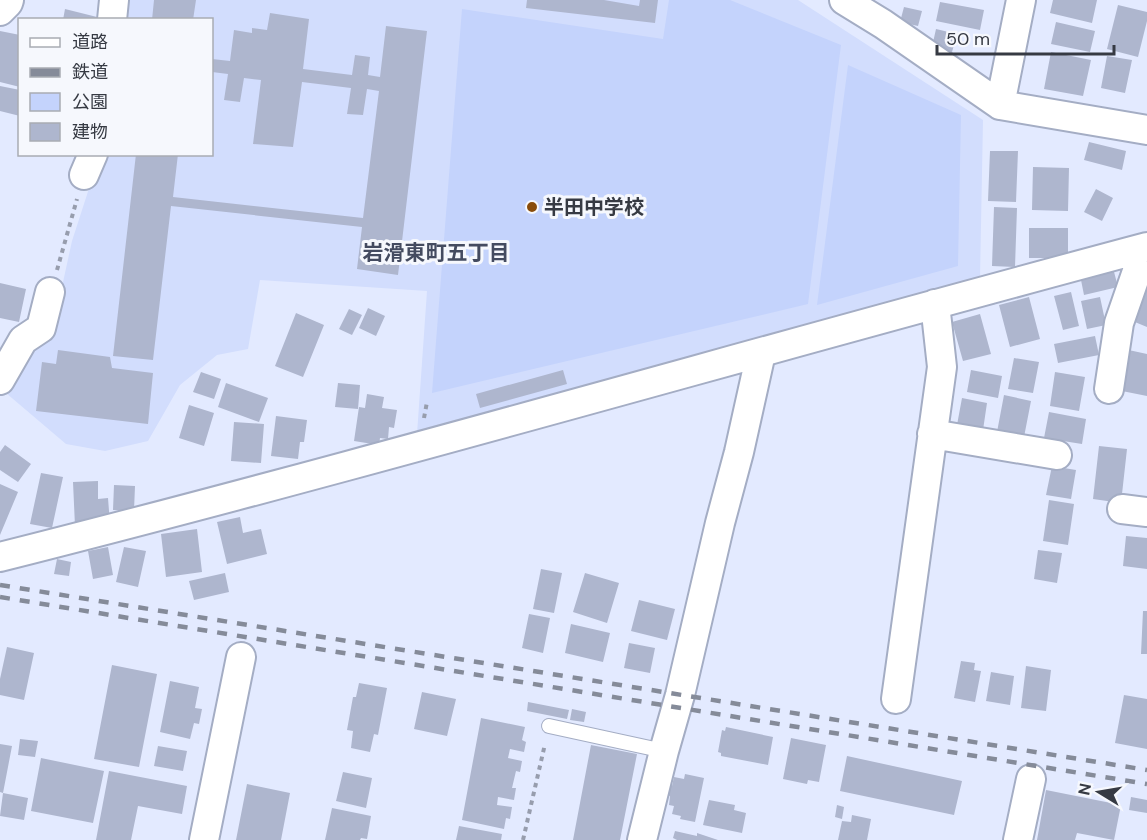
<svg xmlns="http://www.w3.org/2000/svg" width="1147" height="840" font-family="'DM Sans','Noto Sans JP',sans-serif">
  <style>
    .built { fill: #d2ddfd }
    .green { fill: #c4d3fc }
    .building { fill: #aeb6ce }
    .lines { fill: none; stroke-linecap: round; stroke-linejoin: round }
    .lane-casing { stroke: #a4adc4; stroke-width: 16 }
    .street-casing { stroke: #a4adc4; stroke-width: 32 }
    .path { stroke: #979dad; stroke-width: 4; stroke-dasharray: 4.5 4.5; stroke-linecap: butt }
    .lane { stroke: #fff; stroke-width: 14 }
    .street { stroke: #fff; stroke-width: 28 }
    .rail { stroke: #858b99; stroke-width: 4.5; stroke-dasharray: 10 10; stroke-linecap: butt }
    .poi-dot { fill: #894c0a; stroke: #f6f8fd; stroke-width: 2 }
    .labels { text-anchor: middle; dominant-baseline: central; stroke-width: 6; stroke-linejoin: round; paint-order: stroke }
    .poi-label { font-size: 20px; font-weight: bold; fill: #363a43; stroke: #f6f8fd; text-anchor: start }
    .neighbourhood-label { font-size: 21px; font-weight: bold; fill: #444b60; stroke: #f6f8fd }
  </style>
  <rect width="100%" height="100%" fill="#e3eaff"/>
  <path class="built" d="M123,0H798L983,120L980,278L417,434L427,291L260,280L248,349L217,355L180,385L148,441L105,451L66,444L6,393L29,352L51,337L72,241L94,173L104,155L212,154V20L121,19Z"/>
  <path class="green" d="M669,0H730L841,45L808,304L432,393L462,9L663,39Z
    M848,65L961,115L958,266L817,305Z"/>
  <path class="building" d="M154,0H196L193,20H152Z
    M527,0H604L639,6L640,0H658L655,23L526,8Z
    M1053,0H1097L1092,23L1050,13Z
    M940,2L984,10L980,30L936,21Z
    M1118,5L1147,12V21L1138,57L1107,49Z
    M904,7L922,11L918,26L900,22Z
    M65,9L97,17V20H63Z
    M270,13L309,19L303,69L352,75L355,55L370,57L368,75L380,77L386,26L427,31L398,275L357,269L362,227L171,206L153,360L113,356L136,154H178L173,197L363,218L379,91L367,89L363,115L347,114L351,88L302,82L293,147L253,144L261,80L244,78L240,102L224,100L228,74L212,72V59L230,61L234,30L252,33V28L267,30Z
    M1056,22L1095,31L1090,52L1051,44Z
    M936,29L957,34L952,52L932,47Z
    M0,31L20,35V87L0,82Z
    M1051,52L1091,60L1083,96L1044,89Z
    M1107,56L1132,60L1125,93L1101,88Z
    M0,86L20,90V116L0,111Z
    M1089,142L1126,151L1122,170L1084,160Z
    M990,151H1018L1016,202L988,201Z
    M1033,167L1069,168L1068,211L1032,210Z
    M1096,189L1113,198L1102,221L1084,212Z
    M994,207L1017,208L1015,267L992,266Z
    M1029,228H1068V258H1029Z
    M1113,268L1118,287L1084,295L1080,275Z
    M1147,274V327L1130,320Z
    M0,283L26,289L19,322L0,318Z
    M1071,292L1079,326L1063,330L1054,296Z
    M1029,297L1040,339L1010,347L999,305Z
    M1100,297L1106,325L1087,329L1081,301Z
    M368,308L385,316L376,336L359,328Z
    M349,309L362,315L352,335L339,329Z
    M296,313L324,325L303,377L275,366Z
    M980,314L991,354L963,361L952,322Z
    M1095,336L1099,355L1058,363L1054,344Z
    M1124,349L1147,354V396L1117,390Z
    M58,350L110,357L112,368L153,373L148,424L36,411L42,362L56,364Z
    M1014,358L1039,362L1033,393L1008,389Z
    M563,370L567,384L480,408L476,394Z
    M971,370L1002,376L998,398L967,392Z
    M201,372L221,379L214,399L193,392Z
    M1055,372L1085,377L1079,411L1050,406Z
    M226,383L268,398L259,422L218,407Z
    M338,383L360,385L358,409L335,407Z
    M367,394L384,397L382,408L397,410L394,428L389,427L388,439L380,438L379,445L354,441L359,407L365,408Z
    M1004,395L1031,401L1024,437L997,432Z
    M962,398L987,403L983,430L957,425Z
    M189,405L214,413L204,446L179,438Z
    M1049,412L1086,419L1082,444L1044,438Z
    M276,416L307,420L304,442H300L298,459L271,456Z
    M234,422L264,424L261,463L231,461Z
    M5,445L31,464L18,482L0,470V452Z
    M1099,446L1127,449L1121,503L1093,499Z
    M1052,466L1076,470L1071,499L1046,495Z
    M41,473L63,477L52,528L30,524Z
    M98,481V499L108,498L110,524L75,526L73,482Z
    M0,484L18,492L0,535Z
    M114,485L135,486L134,511L113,510Z
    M1049,500L1074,504L1068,545L1043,541Z
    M240,517L243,533L261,529L267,554L227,564L217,522Z
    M197,529L202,572L166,577L161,534Z
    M1126,536L1147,538V569L1123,566Z
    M108,547L113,575L93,579L88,551Z
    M124,547L146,551L138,587L116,582Z
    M1038,550L1062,553L1057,583L1034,579Z
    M57,559L71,562L69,576L54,574Z
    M541,569L562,573L554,613L533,609Z
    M225,573L229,592L194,600L189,581Z
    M585,573L619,583L607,623L573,612Z
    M639,600L675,609L667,640L631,631Z
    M1143,611H1147V654H1141Z
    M529,614L550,618L543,653L522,648Z
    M571,624L610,633L603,662L565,653Z
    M629,643L655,648L650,673L624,668Z
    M7,647L34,653L24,700L0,695V679Z
    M961,661L975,663L974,670L981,671L975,702L954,698Z
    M112,665L157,674L139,767L94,759Z
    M1026,666L1051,670L1046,711L1021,708Z
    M991,672L1014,676L1010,705L986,701Z
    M170,681L199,687L195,708L202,709L199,724L194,723L190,739L160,732Z
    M359,683L387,688L378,735L374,734L370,752L351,748L353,731L347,730L353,697H356Z
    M422,692L456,699L447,736L414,729Z
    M1124,695L1147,699V749L1115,743Z
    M528,702L569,710L567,719L527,711Z
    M572,709L586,712L584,722L570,720Z
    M481,718L525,727L522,740L526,742L524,752L510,749L508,758L522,761L520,772L516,771L512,788H516L514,800L498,797L497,805L512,807L510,819L506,818L504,829L462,820Z
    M726,727L773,737L768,765L721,756V753L718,752L722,730L725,731Z
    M791,738L826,745L819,782L808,780L807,784L783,779Z
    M20,739L38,741L35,757L18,755Z
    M0,744L12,746L3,793L0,792Z
    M591,745L637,754L620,840H573Z
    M158,746L187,751L183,771L154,766Z
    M847,756L962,781L954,815L840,791Z
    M41,758L104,771L93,823L31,811Z
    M109,771L187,786L182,814L138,806L131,840H96Z
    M343,772L372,778L366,808L336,801Z
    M685,774L704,778L695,822L680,819L681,816L672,814L674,806L669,805L670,796L667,795L669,785L672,786L674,777L684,779Z
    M247,784L290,793L281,840H236Z
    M1046,790L1121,805L1114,840L1077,833L1075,840H1037Z
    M3,793L28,798L24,820L0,816Z
    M1131,797L1147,800V813L1129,810Z
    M709,800L735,805L734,810L746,813L742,833L703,825Z
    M837,805L844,807L842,819L835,817Z
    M332,808L371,816L367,839L361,838L360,840H325Z
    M852,815L871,819L867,840H838L842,821L851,822Z
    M459,826L502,834L501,840H456Z
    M675,831L697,836V833L718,840H677L673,838Z"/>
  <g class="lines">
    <g class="lane-casing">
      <path id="lane" d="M549,726L664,751"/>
    </g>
    <g class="street-casing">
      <path id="street" d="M844,0L883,24L1000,105L1147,130
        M0,11L8,3L9,0
        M112,20L114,0
        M1000,105L1021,0
        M84,175L93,154
        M0,380L23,340L41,328L50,292
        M1109,389L1119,323L1145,248
        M932,434L1057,455
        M1122,509L1147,512
        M0,557C384,460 764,349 1147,247
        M896,699L942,367L935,304
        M204,840L241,657
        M642,840L664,751L680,695L720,523L739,452L761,353
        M1018,840L1031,779"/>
    </g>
    <path class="path" d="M57,270L77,199
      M424,418L427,402
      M523,840L545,744"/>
    <use href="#lane" class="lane"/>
    <use href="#street" class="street"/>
    <path class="rail" d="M0,585L1147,770
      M0,597L1147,784"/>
  </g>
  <circle class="poi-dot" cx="532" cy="207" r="6"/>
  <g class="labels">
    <g class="poi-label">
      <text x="544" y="207">半田中学校</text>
    </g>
    <g class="neighbourhood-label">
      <text x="436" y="253">岩滑東町五丁目</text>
    </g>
  </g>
  <rect x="18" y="18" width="195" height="138" fill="#f6f8fd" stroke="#a9acb3" stroke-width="1.5"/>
  <rect x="30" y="38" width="30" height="9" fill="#ffffff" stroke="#a9acb3" stroke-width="1.5"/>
  <text x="72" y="48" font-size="18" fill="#363a43">道路</text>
  <rect x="30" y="68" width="30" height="9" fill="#858b99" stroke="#a9acb3" stroke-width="1.5"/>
  <text x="72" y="78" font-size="18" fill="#363a43">鉄道</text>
  <rect x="30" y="93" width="30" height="18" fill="#c4d3fc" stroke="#a9acb3" stroke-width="1.5"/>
  <text x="72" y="108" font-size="18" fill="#363a43">公園</text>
  <rect x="30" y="123" width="30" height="18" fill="#aeb6ce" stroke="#a9acb3" stroke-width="1.5"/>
  <text x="72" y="138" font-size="18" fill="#363a43">建物</text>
  <g transform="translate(1099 792) rotate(281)" stroke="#f6f8fd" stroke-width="4.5" paint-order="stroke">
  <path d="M0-4.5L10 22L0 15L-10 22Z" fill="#363a43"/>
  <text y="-9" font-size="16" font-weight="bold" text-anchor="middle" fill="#363a43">N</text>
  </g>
  <path d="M937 45v9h177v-9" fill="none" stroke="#363a43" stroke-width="3"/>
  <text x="946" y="45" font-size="18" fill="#363a43" stroke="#f6f8fd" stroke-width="4.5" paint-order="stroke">50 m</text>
</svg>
